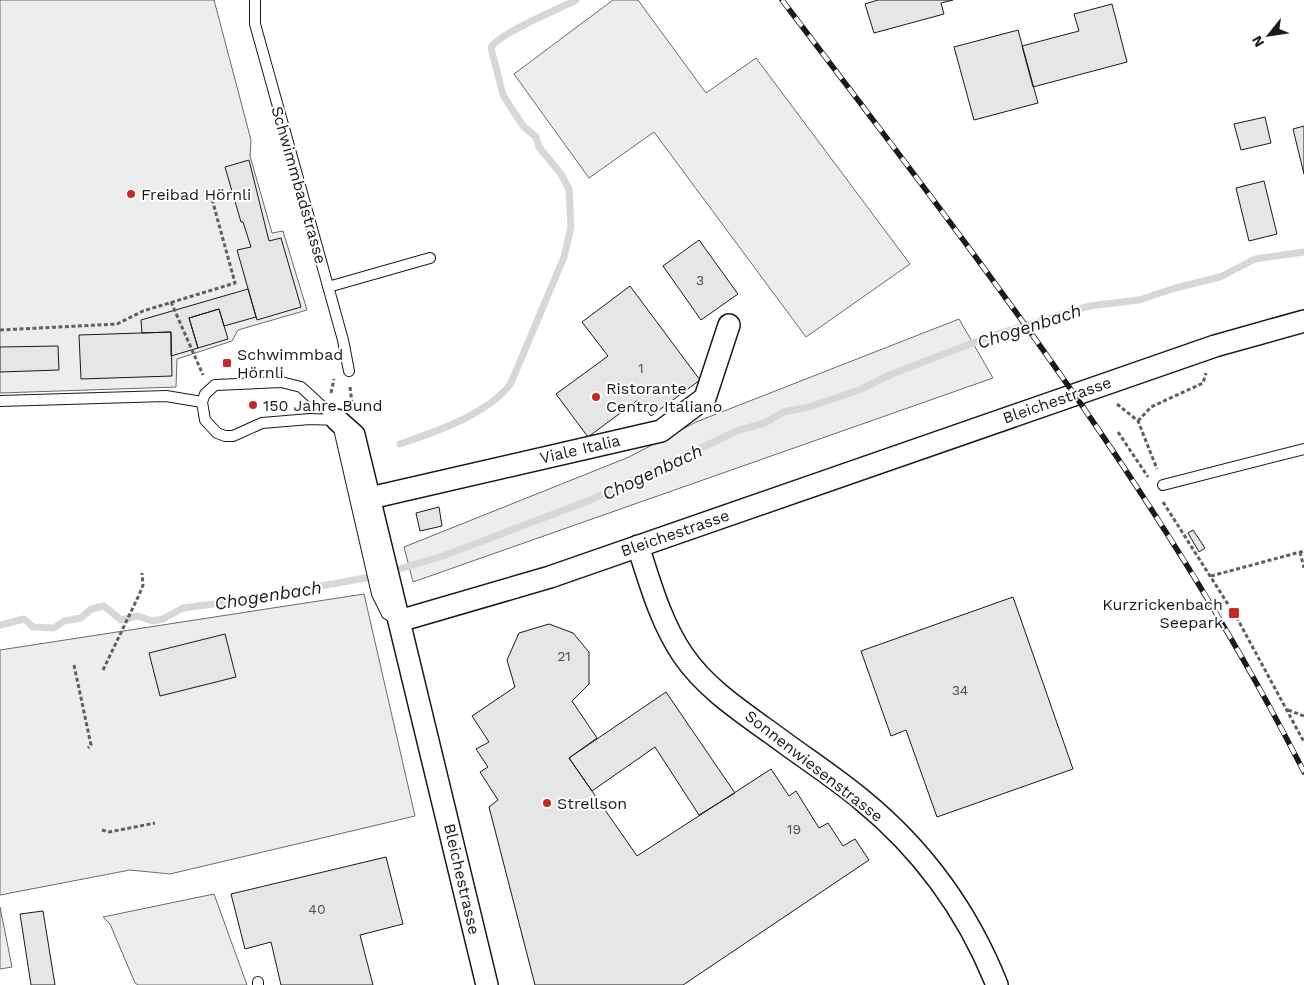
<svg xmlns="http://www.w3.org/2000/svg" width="1304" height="985" font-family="'Work Sans',sans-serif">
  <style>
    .green { fill: #ededed; stroke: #6a6a6a }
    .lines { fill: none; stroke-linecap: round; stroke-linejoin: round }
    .stream { stroke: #d7d7d7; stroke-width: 7 }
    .building { fill: #e6e6e6; stroke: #1a1a1a }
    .service-casing { stroke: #1a1a1a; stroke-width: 12 }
    .minor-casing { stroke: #1a1a1a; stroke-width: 24 }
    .path { stroke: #5f5f5f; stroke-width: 3; stroke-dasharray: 4 2.5; stroke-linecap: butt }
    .service { stroke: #fff; stroke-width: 10 }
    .minor { stroke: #fff; stroke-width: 21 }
    .rail-casing { stroke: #1a1a1a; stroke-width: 5.5 }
    .rail { stroke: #fff; stroke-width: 4; stroke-dasharray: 11; stroke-linecap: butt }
    .poi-dot { fill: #c62828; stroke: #fff; stroke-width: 2 }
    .labels { text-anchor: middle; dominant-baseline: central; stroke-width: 4; stroke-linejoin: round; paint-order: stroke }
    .number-label { font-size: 14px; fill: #4d4d4d }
    .street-label { font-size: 16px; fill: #1a1a1a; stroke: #fff }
    .poi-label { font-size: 16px; fill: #1a1a1a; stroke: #fff; text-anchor: start }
    .water-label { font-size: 18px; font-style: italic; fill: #1a1a1a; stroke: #fff }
  </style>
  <rect width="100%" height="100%" fill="#fff"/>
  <path class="green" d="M0,0H214L251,140L250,156L272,233L283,231L307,310L238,330L232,341L177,359L176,387L0,393Z
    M613,0H638L706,93L756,58L910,264L806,337L654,132L589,178L514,74Z
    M959,319L993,378L413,582L404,547L629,457L696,422Z
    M364,594L415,816L170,874L130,870L0,895V650Z
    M214,894L247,985H138L135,983L110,924L103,917Z
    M0,907L12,967L0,969Z"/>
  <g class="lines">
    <path class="stream" d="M400,444C435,432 489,414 511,383L564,257L571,227L569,189L561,174L539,147L536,137L523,126L503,95L491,48C497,34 559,9 576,0
      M389,572L443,556L593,499L739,430L765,423L783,412L809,407L859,390L892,374L991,336L1089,306L1139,300L1175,288L1220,277L1255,259L1304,252
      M0,625L24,619L33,627L54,628L64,621L81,618L91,609L104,606L121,620L138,616L152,621L163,619L183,608L238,601L376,576"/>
  </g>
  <path class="building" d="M878,0H953L941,3L944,14L874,33L865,4Z
    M1112,4L1127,62L1033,87L1022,46L1079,31L1074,14Z
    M1018,30L1038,103L974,120L954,47Z
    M1265,117L1271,143L1241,150L1234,124Z
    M1304,126V174L1293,129Z
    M249,160L269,241L281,238L301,307L257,320L237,250L251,247L243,222H241L225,167Z
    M1264,181L1277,234L1249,241L1236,188Z
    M699,240L738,294L701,320L663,266Z
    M630,286L700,380L651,416L638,400L588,437L556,394L608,356L582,322Z
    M248,289L256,317L224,326L219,309L189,318L198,348L171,356V332L142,333L141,320Z
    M219,309L228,339L198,348L189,318Z
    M171,332L172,376L81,379L79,335Z
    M58,346L59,370L0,372V347Z
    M439,507L442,526L420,531L416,513Z
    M1193,530L1205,548L1199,552L1188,533Z
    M1013,597L1073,769L937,817L906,730L891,736L861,651Z
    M549,624L573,633L589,652V684L572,701L597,738L569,758L637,856L771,769L789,796L796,791L819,828L828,823L843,846L855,839L869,860L683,985H535L489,807L498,800L480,772L488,767L476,749L489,742L472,716L515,687L507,660L519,633Z
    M225,634L236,677L160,696L149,653Z
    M666,692L735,793L699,815L655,747L592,791L569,758Z
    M386,857L403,924L360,935L373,985H281L271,942L245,949L231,894Z
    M43,911L55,985H31L20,914Z"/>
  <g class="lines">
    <g class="service-casing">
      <path id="service" d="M255,0V24L343,340L349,371
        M328,287L430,258
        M0,401L166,396L202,402
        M337,420L310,419L262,423L233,436H225L217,433L205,420L202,402L205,394L215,385L281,382L301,387L337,420L377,594L387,614L396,619
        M1163,485L1304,449
        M258,982V985"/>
    </g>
    <g class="minor-casing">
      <path id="minor" d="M337,420L354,435L487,985
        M370,498L661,431L705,398L729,325
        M638,546C650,583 661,623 683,655C708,692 750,717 786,744C811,762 838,780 862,800C923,850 968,912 997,985
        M399,621L550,577L1215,346L1304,321"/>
    </g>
    <path class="path" d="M171,302L203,375
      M0,330L117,324L143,311L235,283L212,199
      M350,387L352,403
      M331,393L334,379
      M1117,404L1138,421L1157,469
      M1138,421L1151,407L1203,383L1206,373
      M1118,432L1148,477
      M1163,502L1238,620L1304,742
      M1300,552L1304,568
      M1211,576L1304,551
      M74,665L91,745L88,748
      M103,670L139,595L143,585L142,573
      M1288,710L1304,716
      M102,830L109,832L155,823"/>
    <use href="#service" class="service"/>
    <use href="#minor" class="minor"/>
    <g class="rail-casing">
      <path id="rail" d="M782,0C970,248 1162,493 1304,772"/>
    </g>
    <use href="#rail" class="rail"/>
  </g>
  <g class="poi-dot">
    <circle cx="131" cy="194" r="5"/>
    <rect x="222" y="358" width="10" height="10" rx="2.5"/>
    <circle cx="596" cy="397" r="5"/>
    <circle cx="253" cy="405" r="5"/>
    <rect x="1228" y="607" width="12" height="12" rx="2.5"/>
    <circle cx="547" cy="803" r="5"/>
  </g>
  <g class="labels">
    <g class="number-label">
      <text x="700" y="280">3</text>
      <text x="641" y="368">1</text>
      <text x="564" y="656">21</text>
      <text x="960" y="690">34</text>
      <text x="794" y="829">19</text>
      <text x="317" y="909">40</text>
    </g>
    <g class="street-label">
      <text transform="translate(299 185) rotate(74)">Schwimmbadstrasse</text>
      <text transform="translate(1057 400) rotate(-19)">Bleichestrasse</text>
      <text transform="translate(580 449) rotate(-13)">Viale Italia</text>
      <text transform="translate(675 533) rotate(-19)">Bleichestrasse</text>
      <text transform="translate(814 766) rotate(38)">Sonnenwiesenstrasse</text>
      <text transform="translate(462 879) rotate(77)">Bleichestrasse</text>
    </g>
    <g class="poi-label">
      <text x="141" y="194">Freibad Hörnli</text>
      <text x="237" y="354">Schwimmbad<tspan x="237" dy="18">Hörnli</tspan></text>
      <text x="606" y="388">Ristorante<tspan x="606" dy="18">Centro Italiano</tspan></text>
      <text x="263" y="405">150 Jahre Bund</text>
      <text x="1223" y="604" text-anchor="end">Kurzrickenbach<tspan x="1223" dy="18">Seepark</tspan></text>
      <text x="557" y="803">Strellson</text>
    </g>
    <g class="water-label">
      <text transform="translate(1029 326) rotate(-18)">Chogenbach</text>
      <text transform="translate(652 472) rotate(-25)">Chogenbach</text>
      <text transform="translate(268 595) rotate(-9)">Chogenbach</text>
    </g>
  </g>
  <g transform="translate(1269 35) rotate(240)" stroke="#ffffff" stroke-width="4" paint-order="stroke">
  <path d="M0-4L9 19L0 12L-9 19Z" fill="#1a1a1a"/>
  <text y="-8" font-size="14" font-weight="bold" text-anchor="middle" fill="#1a1a1a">N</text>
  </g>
</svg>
